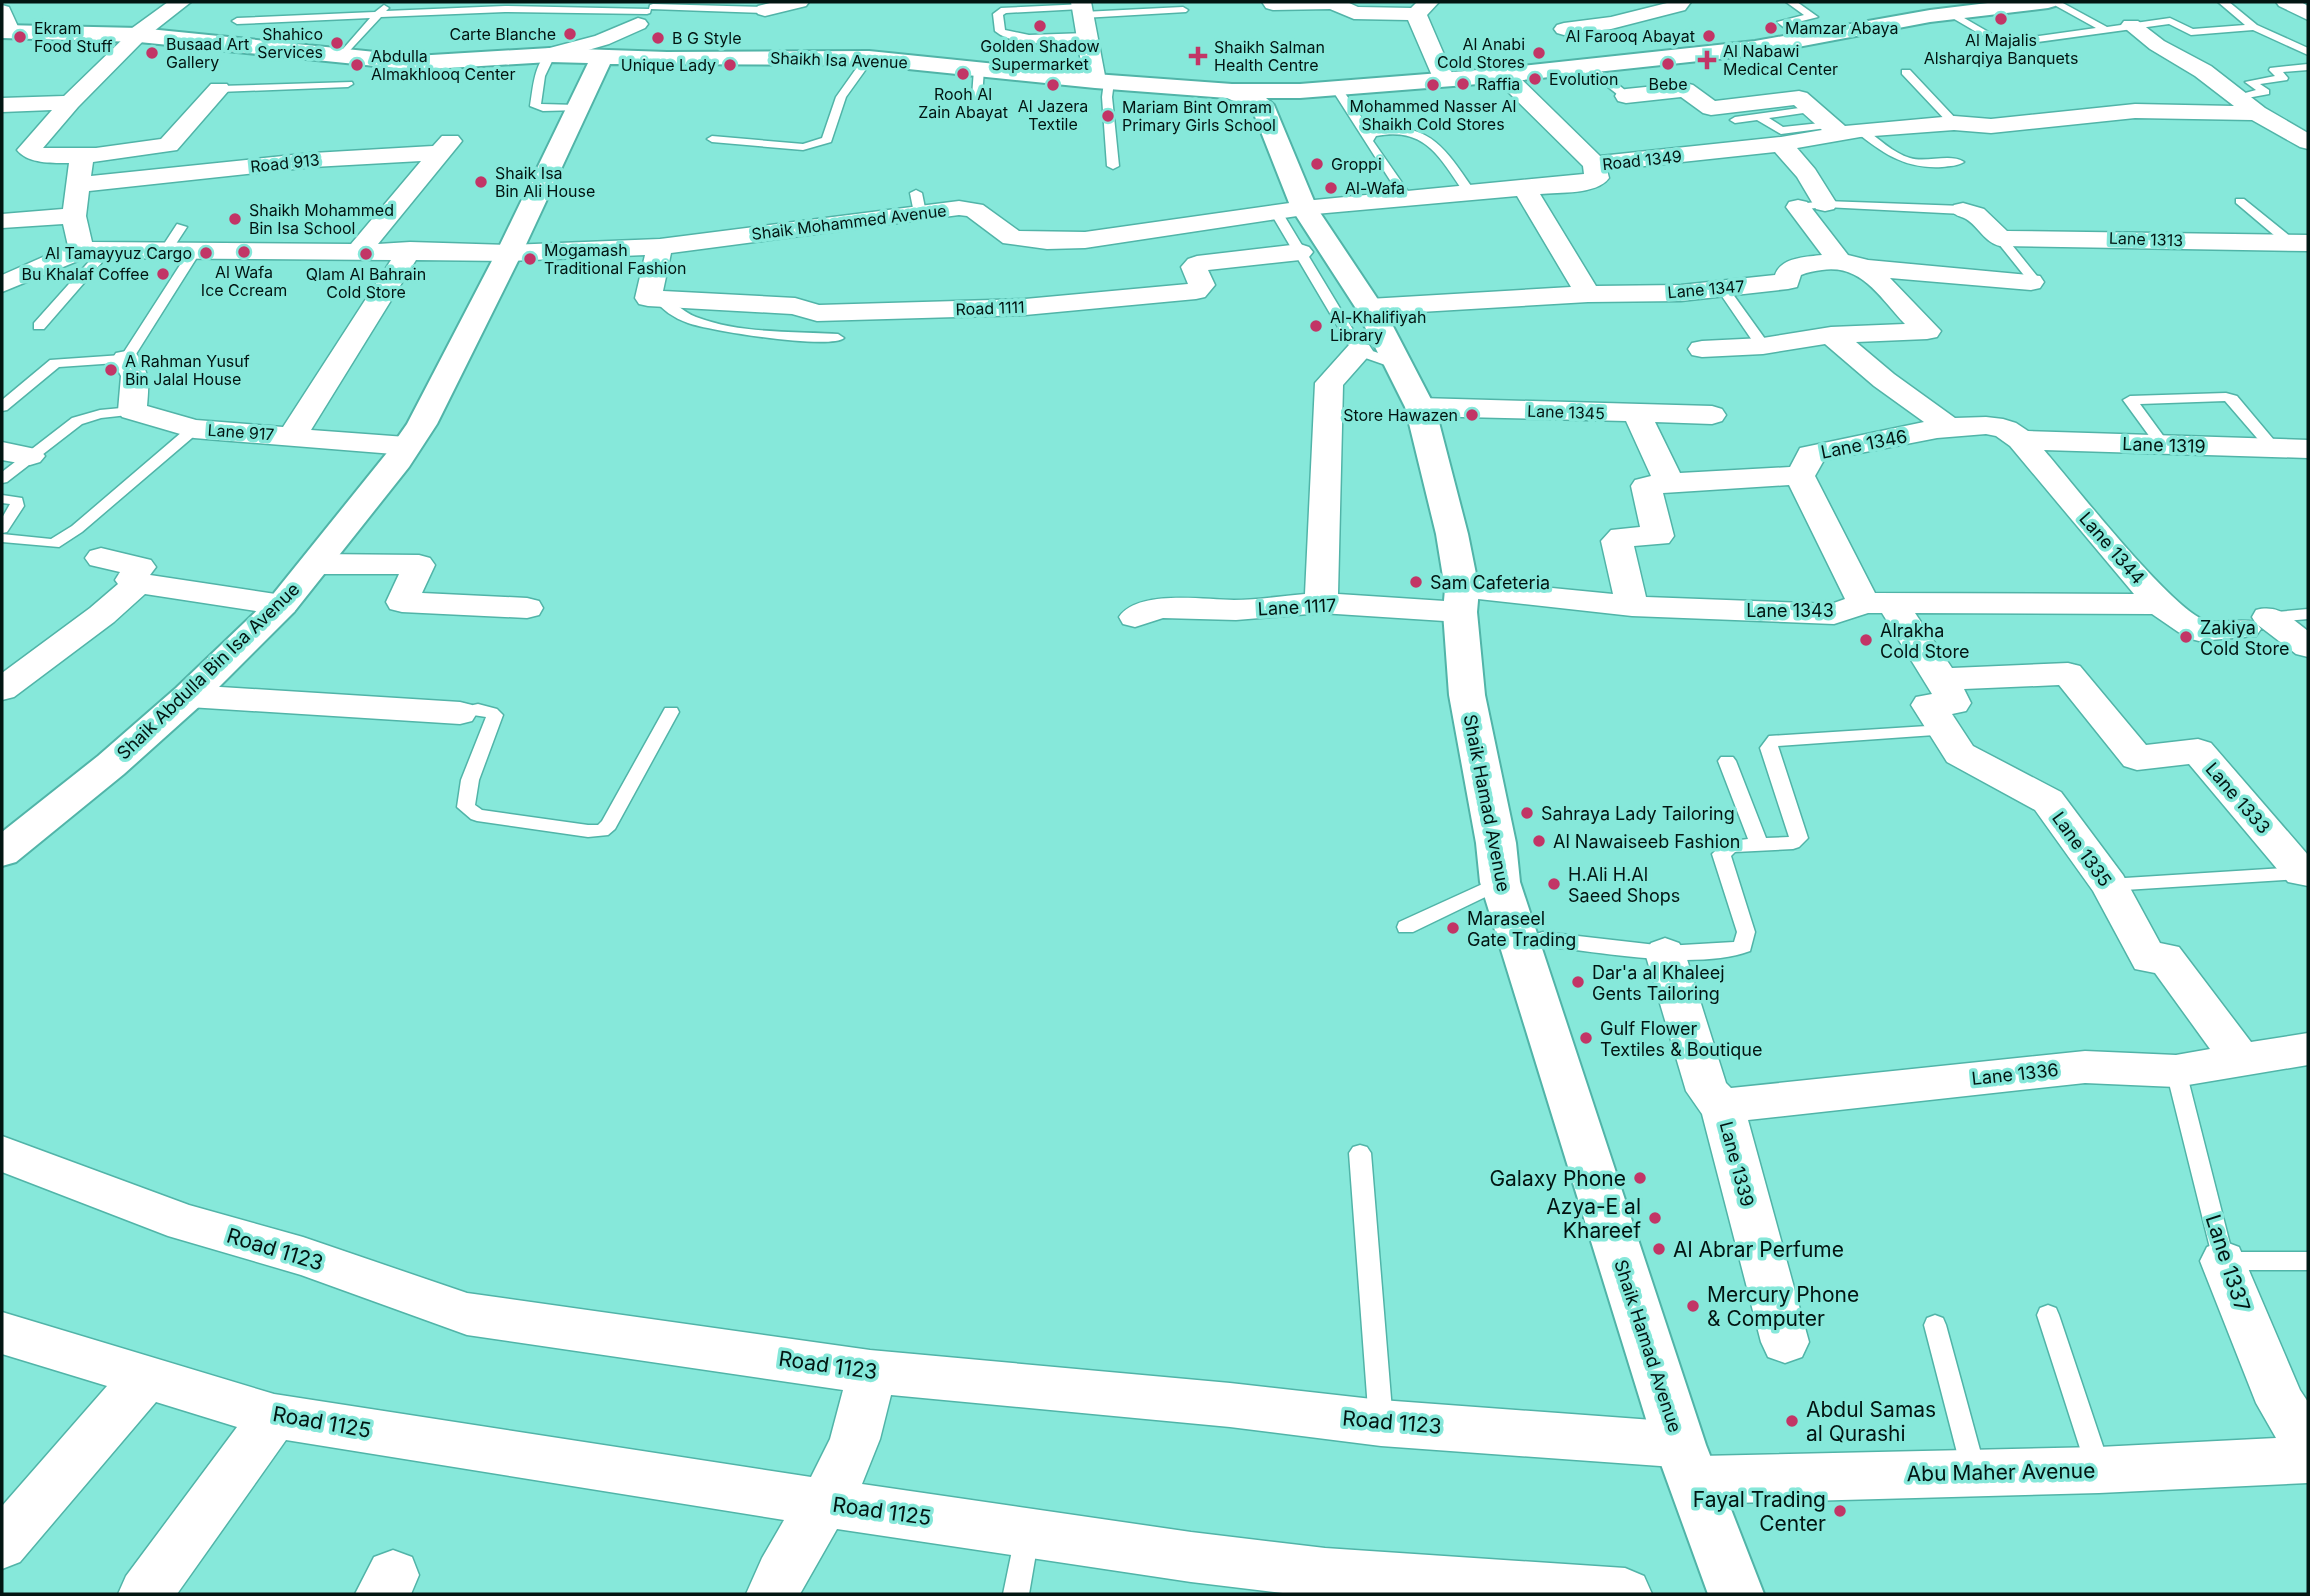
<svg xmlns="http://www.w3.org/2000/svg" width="2310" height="1596" font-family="Inter,sans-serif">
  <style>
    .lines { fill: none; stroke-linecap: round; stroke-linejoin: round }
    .service-casing { stroke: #51b4a8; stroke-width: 3 }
    .minor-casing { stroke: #51b4a8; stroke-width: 3 }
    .tertiary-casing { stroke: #51b4a8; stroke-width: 4 }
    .service { fill: #fff; fill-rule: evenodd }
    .minor { fill: #fff; fill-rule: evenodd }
    .tertiary { fill: #fff; fill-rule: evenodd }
    .poi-dot { fill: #c23566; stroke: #86e8da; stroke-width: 2.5 }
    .labels { text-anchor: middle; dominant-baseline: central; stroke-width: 7; stroke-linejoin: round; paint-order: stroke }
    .far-poi-label { font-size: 16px; fill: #021512; stroke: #86e8da; text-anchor: start }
    .far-street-label { font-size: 16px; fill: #021512; stroke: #86e8da }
    .street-label { font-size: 18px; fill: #021512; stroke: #86e8da }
    .poi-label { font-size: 18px; fill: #021512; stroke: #86e8da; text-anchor: start }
    .near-poi-label { font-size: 21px; fill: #021512; stroke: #86e8da; text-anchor: end }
    .near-street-label { font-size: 21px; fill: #021512; stroke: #86e8da }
  </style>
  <rect width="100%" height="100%" fill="#86e8da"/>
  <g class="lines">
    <g class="service-casing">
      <path id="service" d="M1786,2H1797L1818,17L1790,24L1809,37V41H1801L1777,22L1804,15Z
        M2049,2H2061L2107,27L2170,18L2193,29L2245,25L2218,2H2229L2257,25L2308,48V55L2253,30L2191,35L2169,24L2002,47L1944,13L1952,11L2004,41L2096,28Z
        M653,4L765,7L770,10L765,13L651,9L650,13L647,14L505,12L381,17L341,60L336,57L370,18L237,24L232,21L237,18L375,12L384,5L389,8L386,11L505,6L649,9L650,5Z
        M1084,4L1086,6L1081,9L1006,13L1003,15L1005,30L1029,35L1087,33L1091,34V38C1064,43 1017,49 995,31L993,14L1001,8Z
        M1183,7L1188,10L1186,12L1083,18L1078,15L1083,12Z
        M550,52L555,55L545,76L541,104L577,105L581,106V110L543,111L530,106C533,89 534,61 550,52Z
        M869,55L874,58L846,97L831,142L803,150L712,142L707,139L712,136L803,144L822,138L836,97L865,56Z
        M1584,64H1592L1630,94V98H1622L1584,68Z
        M2308,64V70L2283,72L2288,78L2287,80L2260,84L2269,90V94L2236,100L2231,97L2256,90L2245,82L2275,76L2269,70L2270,68Z
        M979,66L984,69L982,97L977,100L972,97L974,69Z
        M1902,70H1910L1958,121V125H1950L1902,74Z
        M1109,79L1114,82L1112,97L1119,166L1113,169L1107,166L1102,97L1104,82Z
        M352,82L353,84L348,87L219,92L214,89L219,86Z
        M1336,85L1340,86L1371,131C1430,119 1445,149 1476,193L1474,195H1466C1440,159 1427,126 1376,136L1373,141L1412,197L1402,199L1331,88Z
        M1813,106L1817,107V111L1769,118L1783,127L1830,122L1834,123V127L1781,134L1757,120L1735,123L1730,120L1735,117Z
        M1856,128H1864C1878,138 1893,153 1910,158C1926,163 1951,153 1964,162C1958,166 1950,166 1942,167C1905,169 1884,154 1856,132Z
        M916,190L922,193L926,213L920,217L914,213L910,193Z
        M2236,199H2244L2296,241V247H2288L2236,203Z
        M1825,201L1963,206L1969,210L1963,214L1825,207L1798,210L1792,207L1798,204Z
        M1276,208L1282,212L1364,348L1404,362V368H1394L1354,354L1270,212Z
        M177,224L187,227L170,253H162L160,250Z
        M2000,234L2004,235L2037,276L2039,279L2035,285H2027V279L1994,238Z
        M106,246L110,247V253L44,329H34V323L102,247Z
        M195,247L201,251L131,362L59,367L7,410L2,411V400L50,360L122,355L189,251Z
        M1723,285L1727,286L1768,343V349H1758L1717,289Z
        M659,294C671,298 682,312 696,317C740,334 792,331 838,334L844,338C830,350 710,331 688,323C674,318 662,310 653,298Z
        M2226,393L2237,396L2279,446V452H2269L2225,401L2140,404L2170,445L2163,449L2158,448L2123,400L2130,396Z
        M132,407L139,411L137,414L101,418L82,424L7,482L2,483V472L72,418L100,410Z
        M194,425L201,429L199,432L82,532L59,547L2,542V534L51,539L72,526L189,426Z
        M2,495L22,498L24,506L7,532L2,533V518L10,504L2,503Z
        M2308,609V619L2266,623L2258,618L2266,613Z
        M478,704L497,709L503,715L479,780L475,805L482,810L588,825H598L602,821L665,708H677L679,712L615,829L608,835L588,837L477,821L471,819L457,807L461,780L486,717L473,715L460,718L452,713L454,709Z
        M1943,725L1951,730L1949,734L1778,746L1808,838L1799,847L1793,849L1735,852L1731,856L1755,932L1750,951C1696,971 1600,952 1543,946L1536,944L1534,939L1536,934L1543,932L1665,946L1734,942L1737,932L1712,854L1725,842L1748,839L1718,761L1721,757H1733L1736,761L1766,838L1789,837L1760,748L1769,736Z
        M2302,867L2308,868V878L2302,879L2109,891L2103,890L2100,885L2103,880L2109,879Z
        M1500,876L1506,877L1509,882L1506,887L1413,932H1399L1397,927L1399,922Z
        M2176,1063L2183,1065L2186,1071L2232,1252H2308V1270H2223L2215,1268L2166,1071L2169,1065Z
        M1360,1145L1367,1147L1371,1153L1393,1423L1389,1431L1381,1434L1373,1431L1369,1423L1349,1153L1353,1147Z
        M2048,1305L2056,1308L2059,1315L2111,1470L2108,1478L2099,1481L2090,1478L2087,1470L2037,1315L2040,1308Z
        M1935,1315L1943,1318L1946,1325L1986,1472L1983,1480L1974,1483L1965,1480L1962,1472L1924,1325L1927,1318Z
        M1027,1524L1036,1528L1039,1536L1029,1594H1003L1015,1536L1018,1528Z"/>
    </g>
    <g class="minor-casing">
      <path id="minor" d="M168,2H191L149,35L78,107L43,148H96L161,139L211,84H227L230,89L177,150L93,162L91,176L313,153L433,146L442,136H458L462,141L458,146L378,244L410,242L509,245L660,239L959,201L983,205L1019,231L1085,232L1304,201L1584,174L1583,166L1496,80L1493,75L1496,70H1512L1600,156L1781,137L1822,130L1794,105L1711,115L1703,113L1681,97L1626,103L1618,101L1615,96L1618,91L1626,89L1685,83L1693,85L1715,101L1799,91L1807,93L1845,126L1954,116L1991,119L2135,104L2234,106L2195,76L2150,49L2121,25L2124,21H2138L2164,41L2211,66L2265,108L2308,133V149L2300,147L2252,120L2135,118L1991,133L1954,130L1860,137L1797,148L1815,169L1837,204L1834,209L1825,211L1816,209L1797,177L1775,152L1607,170L1609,178C1597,195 1559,192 1540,194L1596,286L1681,285L1775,275C1781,257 1806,257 1822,255L1786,207L1789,202L1798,200L1807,202L1848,255L1868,260L2040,276L2044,282L2040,288L2031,290L1890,278L1941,331L1937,337L1927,339L1856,342L1894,374L1955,418L1986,417L2003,419L2016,423L2028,431L2308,440V458L2044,450C2071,481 2174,613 2207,621C2222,624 2239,618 2255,622L2252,617L2256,610C2279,604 2291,618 2308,631V657L2296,654L2258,625L2261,629L2256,636L2199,641L2187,638L2152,614L1915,613L1952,668L2068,663L2080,666L2146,745L2198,739L2211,743L2308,855V886L2288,882L2189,764L2137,770L2124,766L2059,685L1964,689L1971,703L1966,711L1952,714L1973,746L2061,792L2123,875L2160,943L2179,947L2251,1042L2308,1033V1065L2176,1087L2085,1083L1748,1120L1809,1342L1802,1357L1785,1363L1768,1357L1761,1342L1702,1114L1686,1091L1645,953L1651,943L1665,938L1679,943L1685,953L1726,1083L1731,1088L2085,1051L2176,1055L2210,1049L2155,973L2135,969L2093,891L2035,810L1947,762L1911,705L1916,697L1932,694L1882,613H1868L1834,624L1632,616L1451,596L1446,589L1451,582L1462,579L1613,594L1601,541L1611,530L1640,527L1631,486L1635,480L1651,476L1626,421L1420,416L1410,413L1406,407L1410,401L1420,398L1712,406L1722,409L1726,415L1722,421L1712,424L1655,422L1680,473L1790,467L1800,448L1924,422L1874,386L1825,344L1763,354L1702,357L1692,355L1688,349L1692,343L1702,341L1763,338L1831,327L1905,324C1880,298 1862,264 1822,270C1815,271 1808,272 1801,275L1797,287L1788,289L1681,301L1588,302L1369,315L1360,313L1356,307L1360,301L1369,299L1571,287L1517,196L1304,215L1085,248L1047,249L1003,243L967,216L959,215L671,253L663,291L795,298L819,305L1025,299L1188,284L1181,267L1188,259L1197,256L1300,244L1309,247L1313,252L1309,257L1300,260L1208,270L1215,285L1205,297L1196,299L1025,315L817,321L792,314L648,306L639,304L635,298L645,255L509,261L416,260L311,430L406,437L416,440L421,446L416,452L406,455L194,438L122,417L118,411L121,376L112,359L116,353L126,351L136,353C150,374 149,382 147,406L196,420L283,427L391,260L85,258L2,292V275L68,246L63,224L2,228V214L63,209L69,163C53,163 28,164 17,150L52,110L2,112V98L64,96L126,36L128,31ZM421,161L351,244L92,242L86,216L89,191L313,167ZM1986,434L1996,436L2010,446L2134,594L1875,593L1815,476L1824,460L1937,438ZM1789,485L1845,599L1831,604L1646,597L1634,546L1669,543L1674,536L1663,493Z
        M774,2H809L806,6L765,16L758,14L755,10L758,6Z
        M1071,2H1091L1106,81L1103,86H1087L1084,81Z
        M1262,2H1347L1358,7L1411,8L1417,2H1439L1427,15L1455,80L1452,85H1436L1408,20L1354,19L1330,9L1273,10L1266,8Z
        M1671,2H1691L1685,10L1611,29L1564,35L1557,33L1554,29L1557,25L1564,23L1611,17Z
        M2276,2H2301L2308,6V20L2279,6Z
        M2,5L9,7L20,31L17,35L10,37L2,34Z
        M638,18L645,20L648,24L645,28L609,44L550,61L542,60L539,55L542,50L595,36Z
        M1963,203L1984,209L2007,231L2308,235V251L2000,246C1984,242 1979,227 1966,219C1959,215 1956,217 1951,210L1954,205Z
        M1359,343L1369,345L1373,351L1343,385L1338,594L1460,602L1472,605L1476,612L1472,619L1460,622L1321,613L1236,620L1163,618L1135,627L1123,624L1119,617C1138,589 1204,600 1234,600C1257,600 1281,596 1305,594L1315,383L1349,345Z
        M2,442L40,450L45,456L40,462L30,465L2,460Z
        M101,548L151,560L156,567L150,575L282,595L294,598L298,605L294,612L282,615L145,594L114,622L14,697L2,700V673L90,608L118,584L115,580L120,572L90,565L85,558L90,551Z
        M316,554L419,555L430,558L435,565L422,593L527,598L539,601L543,608L539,615L527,618L402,612L390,609L386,602L399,574H316L305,571L300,564L305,557Z
        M189,685L460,702L472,705L477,713L472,721L460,724L189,707L177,704L172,696L177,688Z
        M2,1136L189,1205L303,1237L467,1293L870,1350L1230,1383L1381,1400L1680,1422L1698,1429L1705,1445L1700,1456L2099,1447L2276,1438L2256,1403L2200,1261L2207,1247L2223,1241L2239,1247L2300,1390L2308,1402V1483L2099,1493L1694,1504L1676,1497L1669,1480L1674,1467L1381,1446L1230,1427L891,1395L880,1439L862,1484L1191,1532L1325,1548L1625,1568L1644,1576L1652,1594H1291L1191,1582L837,1529L800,1594H746L762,1558L784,1520L286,1440L177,1594H118L126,1576L237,1427L156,1402L20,1562L2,1569V1506L107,1386L2,1354V1312L274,1394L811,1477L830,1439L843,1390L467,1335L301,1275L168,1236L2,1172Z
        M393,1550L412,1557L419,1575L411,1594H355L374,1557Z"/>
    </g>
    <g class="tertiary-casing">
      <path id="tertiary" d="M1996,2H2059L2055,6L2048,8L1930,22L1755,55L1504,82L1300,98H1266L1274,105L1317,208L1383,307L1435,407L1468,534L1479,589L1477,612L1485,695L1516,843L1520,882L1706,1445L1764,1594H1708L1654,1445L1480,882L1476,843L1449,695L1443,612L1445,589L1436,534L1405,407L1355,307L1291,208L1252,109L1227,98L1095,88L869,65L610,64L522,253L437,424L409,467L294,612L202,704L124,774L16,862L2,866V832L98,756L176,688L270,598L386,454L407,424L496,253L588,63L550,62L415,70L139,42L2,38V25L139,28L415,56L550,48L667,52L869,51L1095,74L1232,84H1300L1504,68L1755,41L1930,10Z"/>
    </g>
    <use href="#service" class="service"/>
    <use href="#minor" class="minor"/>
    <use href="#tertiary" class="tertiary"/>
  </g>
  <g class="poi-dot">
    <circle cx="2001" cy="19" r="7"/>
    <circle cx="1040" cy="26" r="7"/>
    <circle cx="1771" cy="28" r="7"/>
    <circle cx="570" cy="34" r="7"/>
    <circle cx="1709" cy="36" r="7"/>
    <circle cx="20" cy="37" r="7"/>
    <circle cx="658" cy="38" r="7"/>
    <circle cx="337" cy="43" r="7"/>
    <circle cx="152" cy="53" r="7"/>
    <circle cx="1539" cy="53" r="7"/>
    <path d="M1194.5 45.5h7v7h7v7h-7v7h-7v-7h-7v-7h7z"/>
    <path d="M1703.5 49.5h7v7h7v7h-7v7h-7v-7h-7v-7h7z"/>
    <circle cx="1668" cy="64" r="7"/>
    <circle cx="357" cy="65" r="7"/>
    <circle cx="730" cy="65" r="7"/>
    <circle cx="963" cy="74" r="7"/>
    <circle cx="1535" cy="79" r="7"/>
    <circle cx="1463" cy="84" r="7"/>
    <circle cx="1053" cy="85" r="7"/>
    <circle cx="1433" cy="85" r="7"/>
    <circle cx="1108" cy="116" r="7"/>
    <circle cx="1317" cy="164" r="7"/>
    <circle cx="481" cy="182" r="7"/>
    <circle cx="1331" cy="188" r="7"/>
    <circle cx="235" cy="219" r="7"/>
    <circle cx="244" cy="252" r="7"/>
    <circle cx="206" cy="253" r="7"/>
    <circle cx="366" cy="254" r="7"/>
    <circle cx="530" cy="259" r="7"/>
    <circle cx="163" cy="274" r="7"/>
    <circle cx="1316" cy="326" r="7"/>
    <circle cx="111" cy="370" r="7"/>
    <circle cx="1472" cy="415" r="7"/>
    <circle cx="1416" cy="582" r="7"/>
    <circle cx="2186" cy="637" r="7"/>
    <circle cx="1866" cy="640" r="7"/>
    <circle cx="1527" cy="813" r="7"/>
    <circle cx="1539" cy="841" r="7"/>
    <circle cx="1554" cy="884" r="7"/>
    <circle cx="1453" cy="928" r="7"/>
    <circle cx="1578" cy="982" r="7"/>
    <circle cx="1586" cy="1038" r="7"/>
    <circle cx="1640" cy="1178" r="7"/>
    <circle cx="1655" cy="1218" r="7"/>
    <circle cx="1659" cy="1249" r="7"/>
    <circle cx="1693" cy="1306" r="7"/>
    <circle cx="1792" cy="1421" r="7"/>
    <circle cx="1840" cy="1511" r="7"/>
  </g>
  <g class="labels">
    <g class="far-poi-label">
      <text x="34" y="28">Ekram<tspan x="34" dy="18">Food Stuff</tspan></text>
      <text x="1785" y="28">Mamzar Abaya</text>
      <text x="323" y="34" text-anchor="end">Shahico<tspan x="323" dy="18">Services</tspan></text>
      <text x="556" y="34" text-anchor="end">Carte Blanche</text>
      <text x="1695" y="36" text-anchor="end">Al Farooq Abayat</text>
      <text x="672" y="38">B G Style</text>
      <text x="2001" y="40" text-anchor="middle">Al Majalis<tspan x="2001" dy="18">Alsharqiya Banquets</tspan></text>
      <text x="166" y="44">Busaad Art<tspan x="166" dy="18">Gallery</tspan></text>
      <text x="1525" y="44" text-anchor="end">Al Anabi<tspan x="1525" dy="18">Cold Stores</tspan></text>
      <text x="1040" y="46" text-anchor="middle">Golden Shadow<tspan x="1040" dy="18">Supermarket</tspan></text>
      <text x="1214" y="47">Shaikh Salman<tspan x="1214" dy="18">Health Centre</tspan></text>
      <text x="1723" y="51">Al Nabawi<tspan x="1723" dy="18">Medical Center</tspan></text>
      <text x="371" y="56">Abdulla<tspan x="371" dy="18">Almakhlooq Center</tspan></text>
      <text x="716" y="65" text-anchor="end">Unique Lady</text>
      <text x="1549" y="79">Evolution</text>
      <text x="1477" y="84">Raffia</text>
      <text x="1668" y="84" text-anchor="middle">Bebe</text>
      <text x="963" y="94" text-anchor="middle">Rooh Al<tspan x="963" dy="18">Zain Abayat</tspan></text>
      <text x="1053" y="106" text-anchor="middle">Al Jazera<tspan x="1053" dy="18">Textile</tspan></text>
      <text x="1433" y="106" text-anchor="middle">Mohammed Nasser Al<tspan x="1433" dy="18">Shaikh Cold Stores</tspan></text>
      <text x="1122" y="107">Mariam Bint Omram<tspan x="1122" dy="18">Primary Girls School</tspan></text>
      <text x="1331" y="164">Groppi</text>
      <text x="495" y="173">Shaik Isa<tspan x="495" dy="18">Bin Ali House</tspan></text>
      <text x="1345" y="188">Al-Wafa</text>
      <text x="249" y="210">Shaikh Mohammed<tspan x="249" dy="18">Bin Isa School</tspan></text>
      <text x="544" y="250">Mogamash<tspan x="544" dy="18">Traditional Fashion</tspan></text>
      <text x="192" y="253" text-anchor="end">Al Tamayyuz Cargo</text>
      <text x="244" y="272" text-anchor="middle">Al Wafa<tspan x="244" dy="18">Ice Ccream</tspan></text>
      <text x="149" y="274" text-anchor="end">Bu Khalaf Coffee</text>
      <text x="366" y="274" text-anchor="middle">Qlam Al Bahrain<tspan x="366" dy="18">Cold Store</tspan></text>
      <text x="1330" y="317">Al-Khalifiyah<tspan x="1330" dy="18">Library</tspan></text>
      <text x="125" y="361">A Rahman Yusuf<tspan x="125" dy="18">Bin Jalal House</tspan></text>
      <text x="1458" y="415" text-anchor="end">Store Hawazen</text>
    </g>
    <g class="far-street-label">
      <text transform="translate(839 60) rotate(2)">Shaikh Isa Avenue</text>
      <text transform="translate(1642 160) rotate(-6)">Road 1349</text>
      <text transform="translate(285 163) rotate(-6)">Road 913</text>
      <text transform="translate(849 222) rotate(-7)">Shaik Mohammed Avenue</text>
      <text transform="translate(2146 239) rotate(2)">Lane 1313</text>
      <text transform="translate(1706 289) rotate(-5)">Lane 1347</text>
      <text transform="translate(990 308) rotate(-2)">Road 1111</text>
      <text transform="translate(1566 412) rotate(2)">Lane 1345</text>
      <text transform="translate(241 432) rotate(4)">Lane 917</text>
    </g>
    <g class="street-label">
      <text transform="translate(1864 444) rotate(-11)">Lane 1346</text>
      <text transform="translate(2164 445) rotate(2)">Lane 1319</text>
      <text transform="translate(2112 548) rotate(49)">Lane 1344</text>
      <text transform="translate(1297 607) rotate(-3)">Lane 1117</text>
      <text x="1790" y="610">Lane 1343</text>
      <text transform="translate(208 671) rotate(-44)">Shaik Abdulla Bin Isa Avenue</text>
      <text transform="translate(2238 798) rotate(49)">Lane 1333</text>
      <text transform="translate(1487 803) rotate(79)">Shaik Hamad Avenue</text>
      <text transform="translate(2082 849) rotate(54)">Lane 1335</text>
      <text transform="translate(2015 1074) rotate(-6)">Lane 1336</text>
      <text transform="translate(1737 1164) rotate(75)">Lane 1339</text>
      <text transform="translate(1648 1346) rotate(72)">Shaik Hamad Avenue</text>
    </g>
    <g class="poi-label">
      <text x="1430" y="582">Sam Cafeteria</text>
      <text x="2200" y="627">Zakiya<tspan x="2200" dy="21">Cold Store</tspan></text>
      <text x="1880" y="630">Alrakha<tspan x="1880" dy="21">Cold Store</tspan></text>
      <text x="1541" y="813">Sahraya Lady Tailoring</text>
      <text x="1553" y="841">Al Nawaiseeb Fashion</text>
      <text x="1568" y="874">H.Ali H.Al<tspan x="1568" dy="21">Saeed Shops</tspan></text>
      <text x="1467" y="918">Maraseel<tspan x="1467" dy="21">Gate Trading</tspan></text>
      <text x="1592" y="972">Dar'a al Khaleej<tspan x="1592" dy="21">Gents Tailoring</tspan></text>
      <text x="1600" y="1028">Gulf Flower<tspan x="1600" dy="21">Textiles &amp; Boutique</tspan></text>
    </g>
    <g class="near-poi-label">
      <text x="1626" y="1178">Galaxy Phone</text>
      <text x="1641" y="1206">Azya-E al<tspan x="1641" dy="24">Khareef</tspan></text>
      <text x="1673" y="1249" text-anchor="start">Al Abrar Perfume</text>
      <text x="1707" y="1294" text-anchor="start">Mercury Phone<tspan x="1707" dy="24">&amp; Computer</tspan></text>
      <text x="1806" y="1409" text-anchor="start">Abdul Samas<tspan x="1806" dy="24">al Qurashi</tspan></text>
      <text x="1826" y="1499">Fayal Trading<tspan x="1826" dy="24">Center</tspan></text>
    </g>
    <g class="near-street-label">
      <text transform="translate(275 1249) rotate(17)">Road 1123</text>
      <text transform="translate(2228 1263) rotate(72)">Lane 1337</text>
      <text transform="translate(828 1365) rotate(8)">Road 1123</text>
      <text transform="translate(322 1422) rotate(10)">Road 1125</text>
      <text transform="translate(1392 1422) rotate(5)">Road 1123</text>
      <text transform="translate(2001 1472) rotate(-1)">Abu Maher Avenue</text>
      <text transform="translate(882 1511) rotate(8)">Road 1125</text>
    </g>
  </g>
  <rect width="2310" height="1596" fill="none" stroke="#021512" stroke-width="7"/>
</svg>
